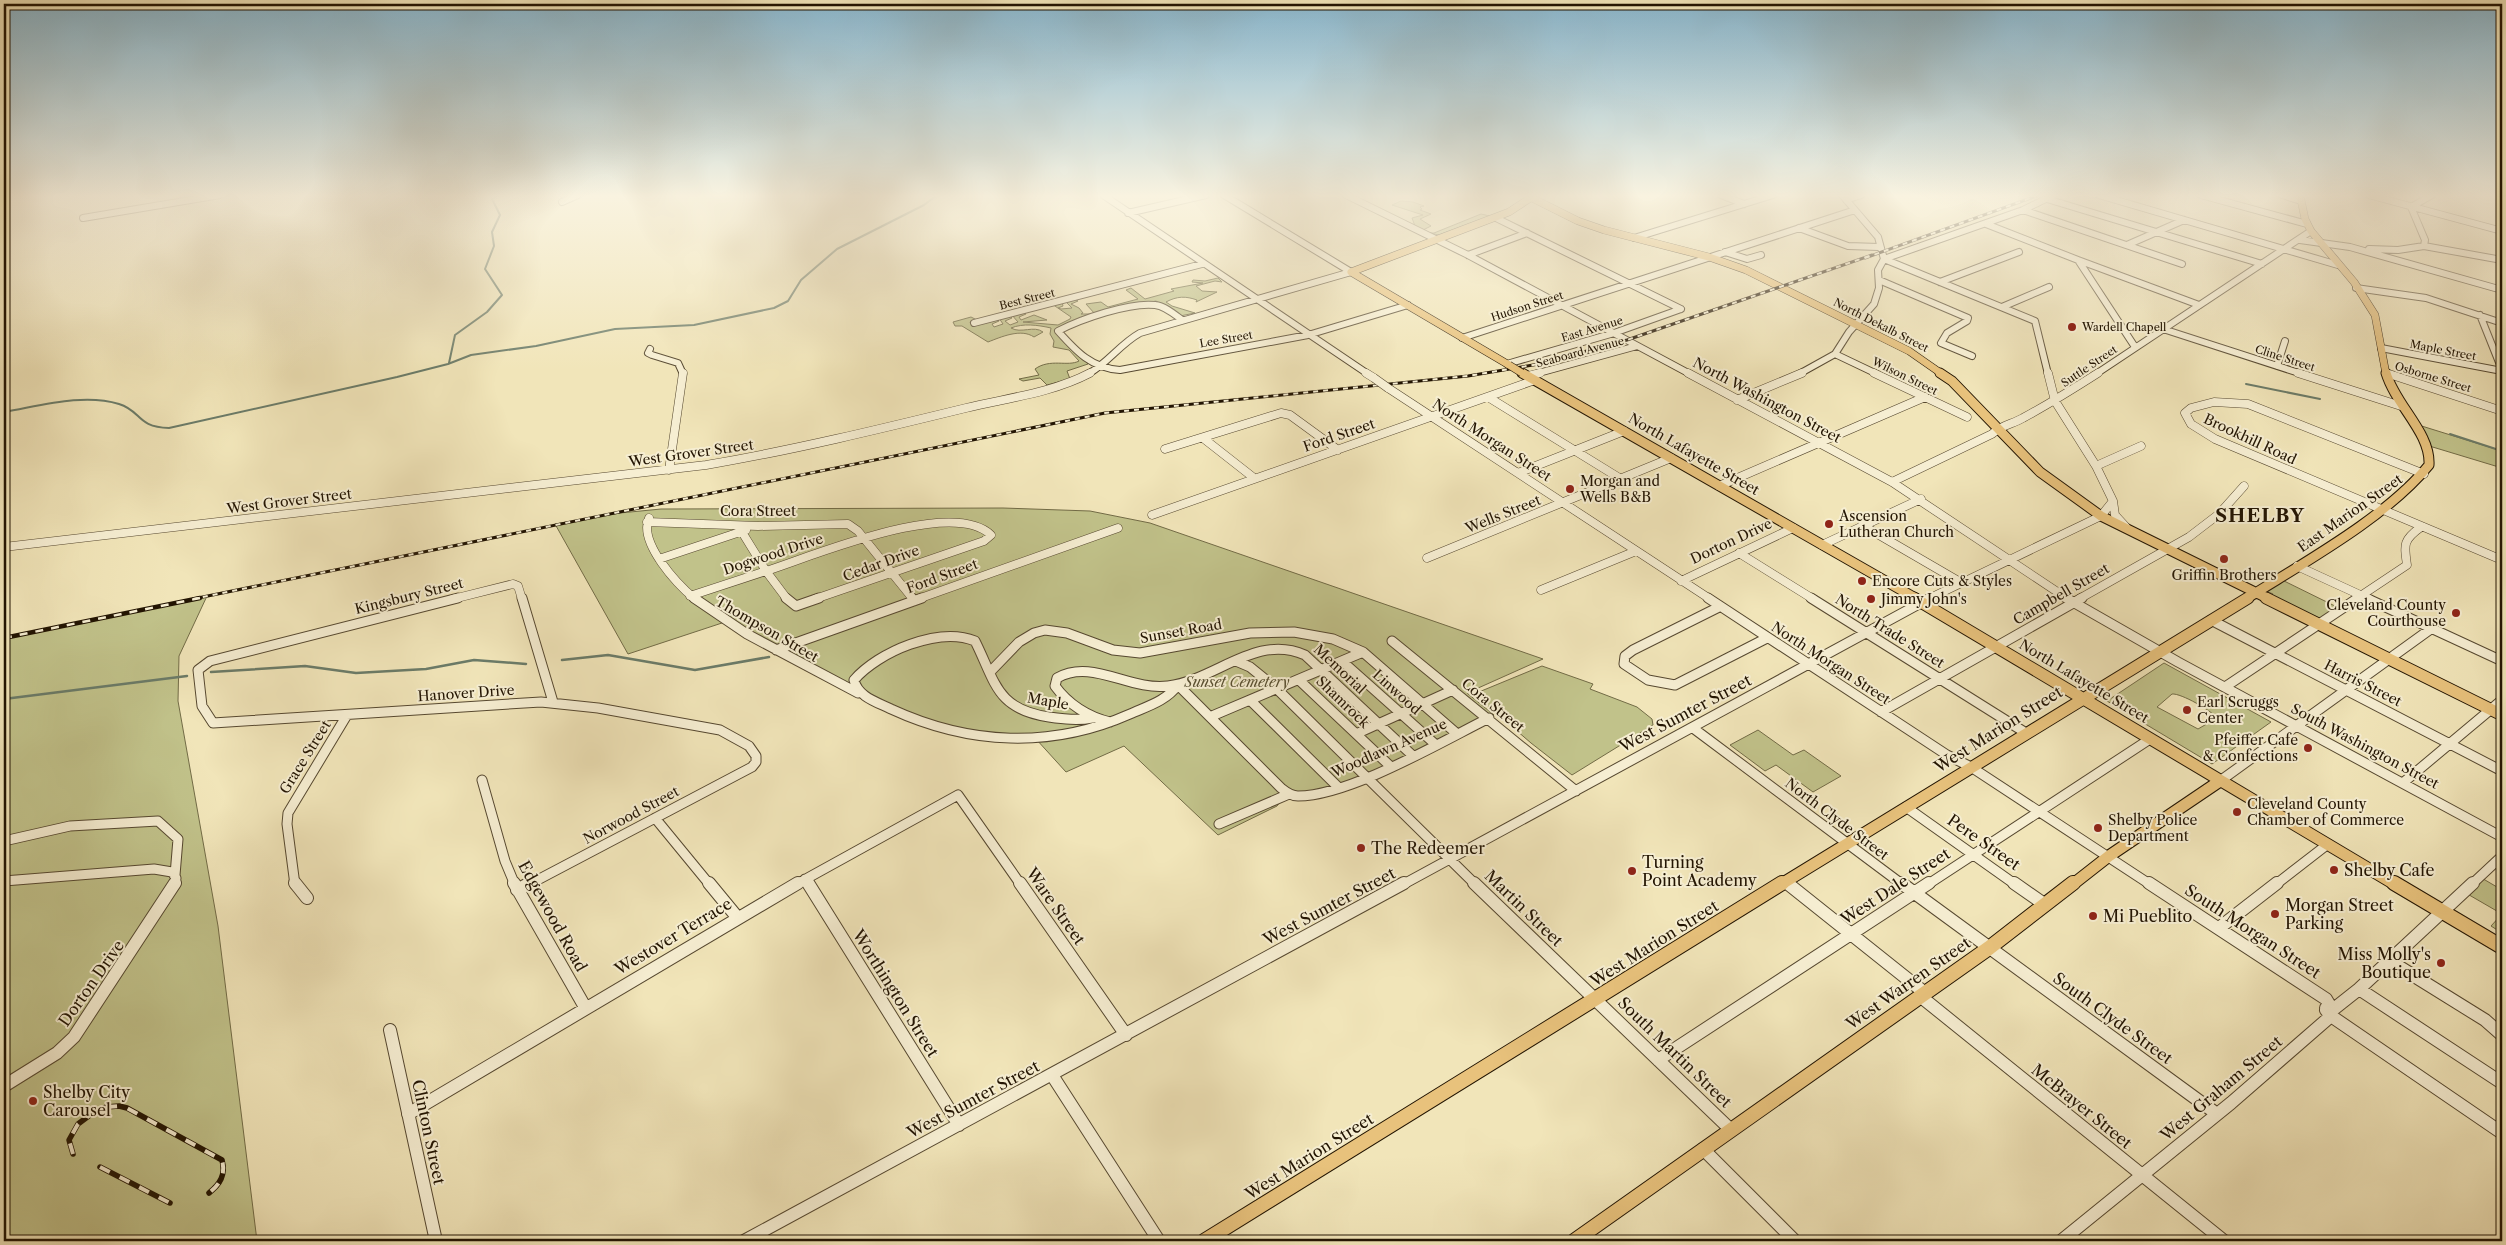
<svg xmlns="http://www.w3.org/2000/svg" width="2506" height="1245" font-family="'Libre Caslon Text',serif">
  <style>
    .green { fill: #c1c28a; stroke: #726b46; fill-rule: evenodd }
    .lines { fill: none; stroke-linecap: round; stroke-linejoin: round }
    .stream-far1 { stroke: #6b7b68; stroke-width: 2 }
    .stream { stroke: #6b7b68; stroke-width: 2.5 }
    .minor-far3-casing { stroke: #564830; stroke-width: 8 }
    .minor-far2-casing { stroke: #564830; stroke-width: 9 }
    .minor-far1-casing { stroke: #564830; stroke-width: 11 }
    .minor-casing { stroke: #564830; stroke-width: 14 }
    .major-far3-casing { stroke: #221402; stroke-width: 8 }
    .major-far2-casing { stroke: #221402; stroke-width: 11 }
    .major-far1-casing { stroke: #221402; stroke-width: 13 }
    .major-casing { stroke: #221402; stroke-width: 16 }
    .minor-far3 { stroke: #f6eed2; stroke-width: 6 }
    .minor-far2 { stroke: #f6eed2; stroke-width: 8 }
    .minor-far1 { stroke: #f6eed2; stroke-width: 9 }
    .minor { stroke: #f6eed2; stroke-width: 12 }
    .major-far3 { stroke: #e8c27c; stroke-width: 7 }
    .major-far2 { stroke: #e8c27c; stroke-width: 9 }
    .major-far1 { stroke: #e8c27c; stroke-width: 11 }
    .major { stroke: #e8c27c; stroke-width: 14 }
    .rail-far2-casing { stroke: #221402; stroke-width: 3 }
    .rail-far1-casing { stroke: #221402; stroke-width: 4.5 }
    .rail-casing { stroke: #221402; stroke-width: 5.5 }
    .rail-far2 { stroke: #f6eed2; stroke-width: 2; stroke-dasharray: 5; stroke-linecap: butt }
    .rail-far1 { stroke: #f6eed2; stroke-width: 2.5; stroke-dasharray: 8; stroke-linecap: butt }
    .rail { stroke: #f6eed2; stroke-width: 4; stroke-dasharray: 11; stroke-linecap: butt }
    .minor-bridge-casing { stroke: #564830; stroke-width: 9; stroke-linecap: butt }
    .major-bridge-casing { stroke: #221402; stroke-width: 8; stroke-linecap: butt }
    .minor-bridge { stroke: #f6eed2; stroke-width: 8 }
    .major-bridge { stroke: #e8c27c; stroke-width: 7 }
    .poi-dot { fill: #8f2418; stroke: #f6eed2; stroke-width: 2 }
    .labels { text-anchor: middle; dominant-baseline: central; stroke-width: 4; stroke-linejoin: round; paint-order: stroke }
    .far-street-label { font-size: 11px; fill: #221402; stroke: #f6eed2 }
    .far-poi-label { font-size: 11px; fill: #221402; stroke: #f6eed2; text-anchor: start }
    .street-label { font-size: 14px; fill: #221402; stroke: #f6eed2 }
    .poi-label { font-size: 14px; fill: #221402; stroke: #f6eed2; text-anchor: start }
    .park-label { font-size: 14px; font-style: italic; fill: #5a5132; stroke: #f6eed2 }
    .near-street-label { font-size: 16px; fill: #221402; stroke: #f6eed2 }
    .near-poi-label { font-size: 16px; fill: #221402; stroke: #f6eed2; text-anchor: start }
    .district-label { font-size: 19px; font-weight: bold; letter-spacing: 1px; fill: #221402; stroke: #f6eed2 }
  </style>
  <rect width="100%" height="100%" fill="#f1e5b9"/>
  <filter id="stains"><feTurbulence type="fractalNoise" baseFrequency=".004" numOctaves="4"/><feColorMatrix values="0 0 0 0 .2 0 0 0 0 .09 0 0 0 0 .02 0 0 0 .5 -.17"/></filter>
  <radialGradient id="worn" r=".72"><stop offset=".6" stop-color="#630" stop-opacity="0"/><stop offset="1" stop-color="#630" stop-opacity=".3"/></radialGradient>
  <path class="green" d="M1401,201L1413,202L1424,206L1420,207L1422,209L1420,210L1431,214L1420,219L1431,226L1423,230L1415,226L1412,218L1423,215L1392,205Z
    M1481,214L1490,216L1439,235L1430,233H1434Z
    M1218,278L1222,282L1215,281L1196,286L1202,291L1217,292L1196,302L1197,300C1186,296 1177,296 1166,302L1172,306L1195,313L1180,316L1156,301L1079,319L1057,329L1088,364L1067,371L1070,379L1047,385L1040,378L1023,381L1019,379L1039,375L1035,369C1050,358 1068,367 1079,361L1069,350L1053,347L1054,341L1050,334L1051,328C1038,325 1023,323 1011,328C1021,334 1034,325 1043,332L1034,337C1021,328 1001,337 988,342L962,326H955L953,322L971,317L977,320L970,322L971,324L996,318L999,321L992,324L994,327L1003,324L999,318L1009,315L1012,318L1005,321L1010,325L1018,322L1011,314L1024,312L1026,314L1019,317L1021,320L1034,315L1047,320L1023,322L1058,325L1070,319L1071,317L1052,304L1062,302L1063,306L1058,308L1061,309L1072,308L1065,301L1075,299L1078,301L1071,304L1079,308L1083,313L1081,314H1095L1086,304L1101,302L1108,307L1138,299L1126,290L1131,288L1145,299L1174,291L1171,289L1203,283L1192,282L1193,280L1205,281Z
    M2412,423L2502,451V468L2426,445Z
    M1003,508L1090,511L1150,523L1543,659L1467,693L1494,715C1442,740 1389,771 1334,789C1317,794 1288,789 1277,806L1218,835L1124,746L1066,772L1036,739L988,735L897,713L725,622L628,654L555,524L620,513L661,509Z
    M2278,578L2341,609L2318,625L2266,599L2273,594L2262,589Z
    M207,596L179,656L178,701L218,926L257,1241H4V638Z
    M2164,663L2271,722L2212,764L2107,701ZM2172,694C2181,693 2212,711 2217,718L2198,729L2157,707Z
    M1542,666L1593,684L1590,689L1637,707L1652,719L1653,725L1572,775L1531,743L1474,694Z
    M1758,730L1793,755L1804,750L1841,776L1813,792L1776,765L1765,771L1730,745Z
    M2480,877L2502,890V933L2491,926L2502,914L2464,892Z"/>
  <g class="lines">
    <path class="stream-far1" d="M449,363L455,335L487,312L502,295L485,269L494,246L492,232L500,215L492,199L499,195
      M2246,384L2320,399
      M4,412C40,406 83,393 119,404C142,411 136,427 169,428L397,377L448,364L471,355L536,346L615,329L694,325L774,308L788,301L801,280L837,249L924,205L937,195
      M2450,434L2502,451"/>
    <path class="stream" d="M562,660L608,655L695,670L769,657
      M211,672L305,666L356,673L426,669L474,660L526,664
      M4,699L187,676"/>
    <g class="minor-far3-casing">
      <path id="minor-far3" d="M1103,195L1368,374
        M1224,195L1351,272
        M1346,195L1468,255L1690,374
        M1721,195L1744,204
        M1842,195L1878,237L1884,259L2035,321L2048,374
        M2099,195L2338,265
        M2201,195L2307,224
        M2282,195L2301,201
        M2369,195L2502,231
        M2047,199L2262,264
        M1846,200L1861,195
        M562,202L578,195
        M2023,210L2182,264
        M1128,213L1206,195
        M83,218L220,195
        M1496,218L1681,309
        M1986,224L2078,260L2135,347
        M1799,228L1848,246L1879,247
        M1634,238L1773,195
        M2300,240L2350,247L2502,290
        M2127,245L2184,220
        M2424,246L2502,260
        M2369,249L2398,250L2424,246L2425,240L2411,207L2432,195
        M1725,252L1747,259L1761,255
        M1468,255L1527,233
        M1884,259L2023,210L2052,196
        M2078,260L2199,305
        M1879,280L1968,318L1967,321L1947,333L1941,343
        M1940,282L2019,252
        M2356,288L2426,298L2502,323
        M2002,307L2049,287
        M2480,315L2502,370
        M1182,320C1174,314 1165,306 1155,305C1130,302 1081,319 1058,331C1076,351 1091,368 1120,370L1308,335L1408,305
        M974,323L1202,264
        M2163,329L2302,374
        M1462,338L1855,210
        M1941,343L1972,356
        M2381,348L2502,371
        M650,349L648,353L652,355L678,363L683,374
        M1835,354L1877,374
        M1507,364L1614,333L1681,309
        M2277,366L2285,341
        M2386,373L2389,374
        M1088,374C1108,363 1120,344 1140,333L1351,272
        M1535,374L1637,346
        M1799,374L1835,354L1849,332L1874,304L1879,288L1878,270L1884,259
        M2096,374L2311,231"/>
    </g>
    <g class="minor-far2-casing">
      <path id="minor-far2" d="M1366,373L1374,378
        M1688,373L1892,482L2068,599
        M1874,373L1967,417
        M2298,373L2401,406
        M2386,373L2502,411
        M1528,376L1540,373
        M1388,388L1710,599
        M1488,397L1621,479
        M1737,400L1802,373
        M1203,438L1254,478
        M1165,449L1281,413L1290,415L1338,450
        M2096,466L2141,446
        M669,470L683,373
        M1518,473L1624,431
        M2424,474L2248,404L2214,402L2191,408L2185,413L2191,424L2215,439L2502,560
        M1892,482L1992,434C2001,425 2013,424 2023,418C2049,404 2073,389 2098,373
        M1719,486L1925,397
        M2113,501L2115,515L2126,527
        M1152,515L1535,380
        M649,518C638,543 678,585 695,599
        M647,522L758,526L848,524L858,531L913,599
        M1862,525L1960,582
        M742,532L766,571
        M1822,545L1921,499
        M4,547L706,465C794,450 880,429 966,408C1007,398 1052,393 1090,373
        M1739,553L1813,599
        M1427,558L1671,458
        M659,559L746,530
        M2297,566L2369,599
        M766,571L787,599
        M766,571C813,556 952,497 991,535L984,541L815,599
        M1681,581L1793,528
        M1541,590L1636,551
        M690,596L766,571
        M453,599L513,584L518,586L522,599
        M918,599L1118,528
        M1928,599L2101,516L2113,501L2096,466L2055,401L2048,373
        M2079,599L2189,537L2219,514L2244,486
        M2356,599L2407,565C2404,544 2403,540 2421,527"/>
    </g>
    <g class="minor-far1-casing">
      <path id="minor-far1" d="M458,598L210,661L198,670L202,706L213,723L541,702L598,708L720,730L749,746L756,756V762L752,767L528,885
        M522,598L553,702
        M694,598L747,634L858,693
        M786,598L796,606L819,598
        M912,598L914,601
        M1708,598L1947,755L1971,767L2151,885
        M1811,598L2026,733
        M2066,598L2178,662L2502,837
        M2366,598L2502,661
        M1719,607L1633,650L1625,656L1624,664L1648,680L1675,685L1767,638
        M2211,620L2502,771
        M1392,641L1576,791
        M776,650L922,598
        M1236,661L1250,667L1277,689L1476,885
        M1342,661L1435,744
        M990,672L1019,642L1034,633L1045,630L1067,633L1113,650L1140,653L1250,633L1294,632L1333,639L1363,652L1456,733
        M1299,680L1389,765
        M1178,685L1281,788C1286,792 1291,796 1298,796C1349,796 1441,742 1489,718
        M2225,687L2358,598
        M1250,700L1338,787
        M1881,712L2082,598
        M1212,716L1363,652
        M1092,718C1078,721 1063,719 1049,717C996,709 996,683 975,641C939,626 878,652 854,680C858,697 877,702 891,709C969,745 1051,749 1130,714C1148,706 1166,701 1178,685
        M1110,722C1088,717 1068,704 1055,686L1057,678C1092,658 1129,691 1168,686C1216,680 1256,633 1305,655L1412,755
        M1693,728L1903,885
        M1356,734L1453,690
        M482,780L505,861L515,885
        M2220,781L2432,628
        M2404,782L2502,700
        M1906,807L2016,885
        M655,818L710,885
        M1219,824L1289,794
        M4,841L70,826L158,821L178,839L175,875
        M805,879L808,885
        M4,881L154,869L172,872L176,878L175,885
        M1785,882L1788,885
        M295,885L287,824L288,813L347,715
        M795,885L958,795L1021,885
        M1402,885L1930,598
        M1927,885L2150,739
        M2275,885L2328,844
        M2471,885L2502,856"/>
    </g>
    <g class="minor-casing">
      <path id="minor" d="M295,883L307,898
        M514,883L585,1007
        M709,883L737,917
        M808,883L959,1125
        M1020,883L1126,1035
        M1474,883L1730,1129
        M1787,883L1925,993
        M1901,883L2217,1114
        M2014,883L2044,904
        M2149,883L2326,999L2329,1004L2326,1010L2331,1016L2502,1133
        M517,890L530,883
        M2219,928L2277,883
        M2390,961L2485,1020L2502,1035
        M2359,989L2502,1083
        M1920,996L2224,1241
        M2326,1008H2335L2359,989L2473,883
        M390,1030L436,1241
        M1658,1060L1929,883
        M1052,1075L1159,1241
        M4,1086L57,1053L74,1037L175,883
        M408,1114L798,883
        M1703,1149L1795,1241
        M744,1241L1404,883
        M2061,1241L2231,1103L2331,1016"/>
    </g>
    <g class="major-far3-casing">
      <path id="major-far3" d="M2300,195L2305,219L2311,231L2354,282L2375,315L2386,374
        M1532,198L1578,221L1604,230L1709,257L1746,270L1909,351L1942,374
        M1351,272L1509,212L1535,195
        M1351,272L1509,365
        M1522,373L1524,374"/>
    </g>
    <g class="major-far2-casing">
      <path id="major-far2" d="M1522,373L1917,599
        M1940,373L1952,381L2040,472L2101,516L2269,599
        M2246,599C2303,563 2387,517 2429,465C2431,433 2396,406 2386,373"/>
    </g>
    <g class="major-far1-casing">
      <path id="major-far1" d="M1914,598L2396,885
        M2266,598L2502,715
        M1780,885L2248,598
        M2072,885L2109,856L2220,781"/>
    </g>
    <g class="major-casing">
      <path id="major" d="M2394,883L2502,947
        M1204,1241L1782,883
        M1574,1241L1989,948L2073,883"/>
    </g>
    <use href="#minor-far3" class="minor-far3"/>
    <use href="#minor-far2" class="minor-far2"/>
    <use href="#minor-far1" class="minor-far1"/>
    <use href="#minor" class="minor"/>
    <use href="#major-far3" class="major-far3"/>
    <use href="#major-far2" class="major-far2"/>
    <use href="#major-far1" class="major-far1"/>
    <use href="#major" class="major"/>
    <g class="rail-far2-casing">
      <path id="rail-far2" d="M1865,258L2039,195
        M193,599L1105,413L1468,376L1539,364L1627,340L1872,255"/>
    </g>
    <g class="rail-far1-casing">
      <path id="rail-far1" d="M4,638L200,598"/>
    </g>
    <g class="rail-casing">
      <path id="rail" d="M73,1154L69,1140L78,1124L94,1112L106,1107L119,1106L127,1108L222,1160C226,1175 220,1184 209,1193
        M100,1167L170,1203"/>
    </g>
    <use href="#rail-far2" class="rail-far2"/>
    <use href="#rail-far1" class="rail-far1"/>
    <use href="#rail" class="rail"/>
    <g class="minor-bridge-casing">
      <path id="minor-bridge" d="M1374,378L1388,388"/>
    </g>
    <g class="major-bridge-casing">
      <path id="major-bridge" d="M1509,365L1522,373"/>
    </g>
    <use href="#minor-bridge" class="minor-bridge"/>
    <use href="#major-bridge" class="major-bridge"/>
  </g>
  <linearGradient id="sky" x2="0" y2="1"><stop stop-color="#89b8d0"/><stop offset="0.53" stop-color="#f9f3e0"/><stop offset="1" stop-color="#f9f3e0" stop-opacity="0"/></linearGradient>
  <rect width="2506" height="370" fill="url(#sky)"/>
  <g class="poi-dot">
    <circle cx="2072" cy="327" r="5"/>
    <circle cx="1570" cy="489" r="5"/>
    <circle cx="1829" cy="524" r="5"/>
    <circle cx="2224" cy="559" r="5"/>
    <circle cx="1862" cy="581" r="5"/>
    <circle cx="1871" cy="599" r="5"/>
    <circle cx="2456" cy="613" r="5"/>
    <circle cx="2187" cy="710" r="5"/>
    <circle cx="2308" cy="748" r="5"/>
    <circle cx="2237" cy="812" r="5"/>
    <circle cx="2098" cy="828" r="5"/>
    <circle cx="1361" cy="848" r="5"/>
    <circle cx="2334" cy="870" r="5"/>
    <circle cx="1632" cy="871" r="5"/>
    <circle cx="2275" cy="914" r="5"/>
    <circle cx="2093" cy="916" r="5"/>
    <circle cx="2441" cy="963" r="5"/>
    <circle cx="33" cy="1101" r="5"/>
  </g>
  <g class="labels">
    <g class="far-street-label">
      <text transform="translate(1027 299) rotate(-14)">Best Street</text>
      <text transform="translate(1527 306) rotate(-18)">Hudson Street</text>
      <text transform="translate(1881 325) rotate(27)">North Dekalb Street</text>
      <text transform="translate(1592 329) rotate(-17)">East Avenue</text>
      <text transform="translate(1226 339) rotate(-10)">Lee Street</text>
      <text transform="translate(2443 350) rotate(11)">Maple Street</text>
      <text transform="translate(1580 352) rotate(-15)">Seaboard Avenue</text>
      <text transform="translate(2285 358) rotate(18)">Cline Street</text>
      <text transform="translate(2089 366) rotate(-34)">Suttle Street</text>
      <text transform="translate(1905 376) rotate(26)">Wilson Street</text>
      <text transform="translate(2433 377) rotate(17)">Osborne Street</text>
    </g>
    <g class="far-poi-label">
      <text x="2082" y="327">Wardell Chapell</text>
    </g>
    <g class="street-label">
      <text transform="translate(1767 400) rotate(28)">North Washington Street</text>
      <text transform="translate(1339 435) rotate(-19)">Ford Street</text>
      <text transform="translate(2250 439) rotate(25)">Brookhill Road</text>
      <text transform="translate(1492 440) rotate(33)">North Morgan Street</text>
      <text transform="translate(691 453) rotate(-8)">West Grover Street</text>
      <text transform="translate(1694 454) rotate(30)">North Lafayette Street</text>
      <text transform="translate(289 501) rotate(-7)">West Grover Street</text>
      <text x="758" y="511">Cora Street</text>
      <text transform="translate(2350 513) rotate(-35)">East Marion Street</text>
      <text transform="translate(1503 514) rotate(-22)">Wells Street</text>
      <text transform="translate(1731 541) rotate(-25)">Dorton Drive</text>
      <text transform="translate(773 554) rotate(-18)">Dogwood Drive</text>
      <text transform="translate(881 563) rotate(-20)">Cedar Drive</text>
      <text transform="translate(942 576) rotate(-20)">Ford Street</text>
      <text transform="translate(2061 594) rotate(-30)">Campbell Street</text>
      <text transform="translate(409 596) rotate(-14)">Kingsbury Street</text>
      <text transform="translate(767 629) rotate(30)">Thompson Street</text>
      <text transform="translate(1181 631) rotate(-10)">Sunset Road</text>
      <text transform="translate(1890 631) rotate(32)">North Trade Street</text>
      <text transform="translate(1831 663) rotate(33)">North Morgan Street</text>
      <text transform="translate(1340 669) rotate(43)">Memorial</text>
      <text transform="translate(2084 681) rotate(31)">North Lafayette Street</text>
      <text transform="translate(2363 683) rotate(27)">Harris Street</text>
      <text transform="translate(1397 692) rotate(42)">Linwood</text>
      <text transform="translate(466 693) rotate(-4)">Hanover Drive</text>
      <text transform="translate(1048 701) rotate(10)">Maple</text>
      <text transform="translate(1343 702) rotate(44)">Shamrock</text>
      <text transform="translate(1493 705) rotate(39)">Cora Street</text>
      <text transform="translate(2365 746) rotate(28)">South Washington Street</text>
      <text transform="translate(1389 748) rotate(-24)">Woodlawn Avenue</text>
      <text transform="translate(305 757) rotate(-58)">Grace Street</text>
      <text transform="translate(631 815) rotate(-28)">Norwood Street</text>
      <text transform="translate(1837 819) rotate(37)">North Clyde Street</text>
    </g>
    <g class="poi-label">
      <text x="1580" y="481">Morgan and<tspan x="1580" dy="16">Wells B&amp;B</tspan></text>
      <text x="1839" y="516">Ascension<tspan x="1839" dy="16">Lutheran Church</tspan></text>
      <text x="2224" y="575" text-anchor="middle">Griffin Brothers</text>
      <text x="1872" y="581">Encore Cuts &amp; Styles</text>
      <text x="1881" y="599">Jimmy John's</text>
      <text x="2446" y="605" text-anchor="end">Cleveland County<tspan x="2446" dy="16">Courthouse</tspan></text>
      <text x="2197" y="702">Earl Scruggs<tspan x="2197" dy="16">Center</tspan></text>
      <text x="2298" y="740" text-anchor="end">Pfeiffer Cafe<tspan x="2298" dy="16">&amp; Confections</tspan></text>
      <text x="2247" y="804">Cleveland County<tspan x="2247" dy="16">Chamber of Commerce</tspan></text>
      <text x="2108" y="820">Shelby Police<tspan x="2108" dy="16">Department</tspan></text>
    </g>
    <g class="park-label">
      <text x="1237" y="682">Sunset Cemetery</text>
    </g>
    <g class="near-street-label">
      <text transform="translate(1685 713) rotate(-28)">West Sumter Street</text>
      <text transform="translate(1998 729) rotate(-32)">West Marion Street</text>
      <text transform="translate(1984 842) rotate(35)">Pere Street</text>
      <text transform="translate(1895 886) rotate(-33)">West Dale Street</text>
      <text transform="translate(1056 906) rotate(55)">Ware Street</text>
      <text transform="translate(1329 906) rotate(-28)">West Sumter Street</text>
      <text transform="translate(1524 908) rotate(44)">Martin Street</text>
      <text transform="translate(553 916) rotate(61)">Edgewood Road</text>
      <text transform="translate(2253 931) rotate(33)">South Morgan Street</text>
      <text transform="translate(673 936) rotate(-31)">Westover Terrace</text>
      <text transform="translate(1654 943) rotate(-32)">West Marion Street</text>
      <text transform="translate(91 983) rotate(-55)">Dorton Drive</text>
      <text transform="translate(1908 983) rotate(-35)">West Warren Street</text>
      <text transform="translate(896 993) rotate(58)">Worthington Street</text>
      <text transform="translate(2113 1018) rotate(36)">South Clyde Street</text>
      <text transform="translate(1675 1052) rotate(44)">South Martin Street</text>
      <text transform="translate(2221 1088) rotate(-40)">West Graham Street</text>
      <text transform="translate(973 1099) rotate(-28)">West Sumter Street</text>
      <text transform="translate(2082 1106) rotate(39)">McBrayer Street</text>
      <text transform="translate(429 1132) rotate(78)">Clinton Street</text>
      <text transform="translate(1309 1156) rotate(-32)">West Marion Street</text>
    </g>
    <g class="near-poi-label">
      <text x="1371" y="848">The Redeemer</text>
      <text x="1642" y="862">Turning<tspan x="1642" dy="18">Point Academy</tspan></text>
      <text x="2344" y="870">Shelby Cafe</text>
      <text x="2285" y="905">Morgan Street<tspan x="2285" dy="18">Parking</tspan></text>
      <text x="2103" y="916">Mi Pueblito</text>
      <text x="2431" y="954" text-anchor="end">Miss Molly's<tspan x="2431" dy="18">Boutique</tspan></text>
      <text x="43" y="1092">Shelby City<tspan x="43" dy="18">Carousel</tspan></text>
    </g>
    <g class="district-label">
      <text x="2260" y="515">SHELBY</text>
    </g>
  </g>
  <rect width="2506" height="1245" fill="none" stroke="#f1e5b9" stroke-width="20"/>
  <rect x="5" y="5" width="2496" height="1235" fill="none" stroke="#221402" stroke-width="2.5"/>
  <rect x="10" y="10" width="2486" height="1225" fill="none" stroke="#221402"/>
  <rect width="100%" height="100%" filter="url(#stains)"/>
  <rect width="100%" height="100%" fill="url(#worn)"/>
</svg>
